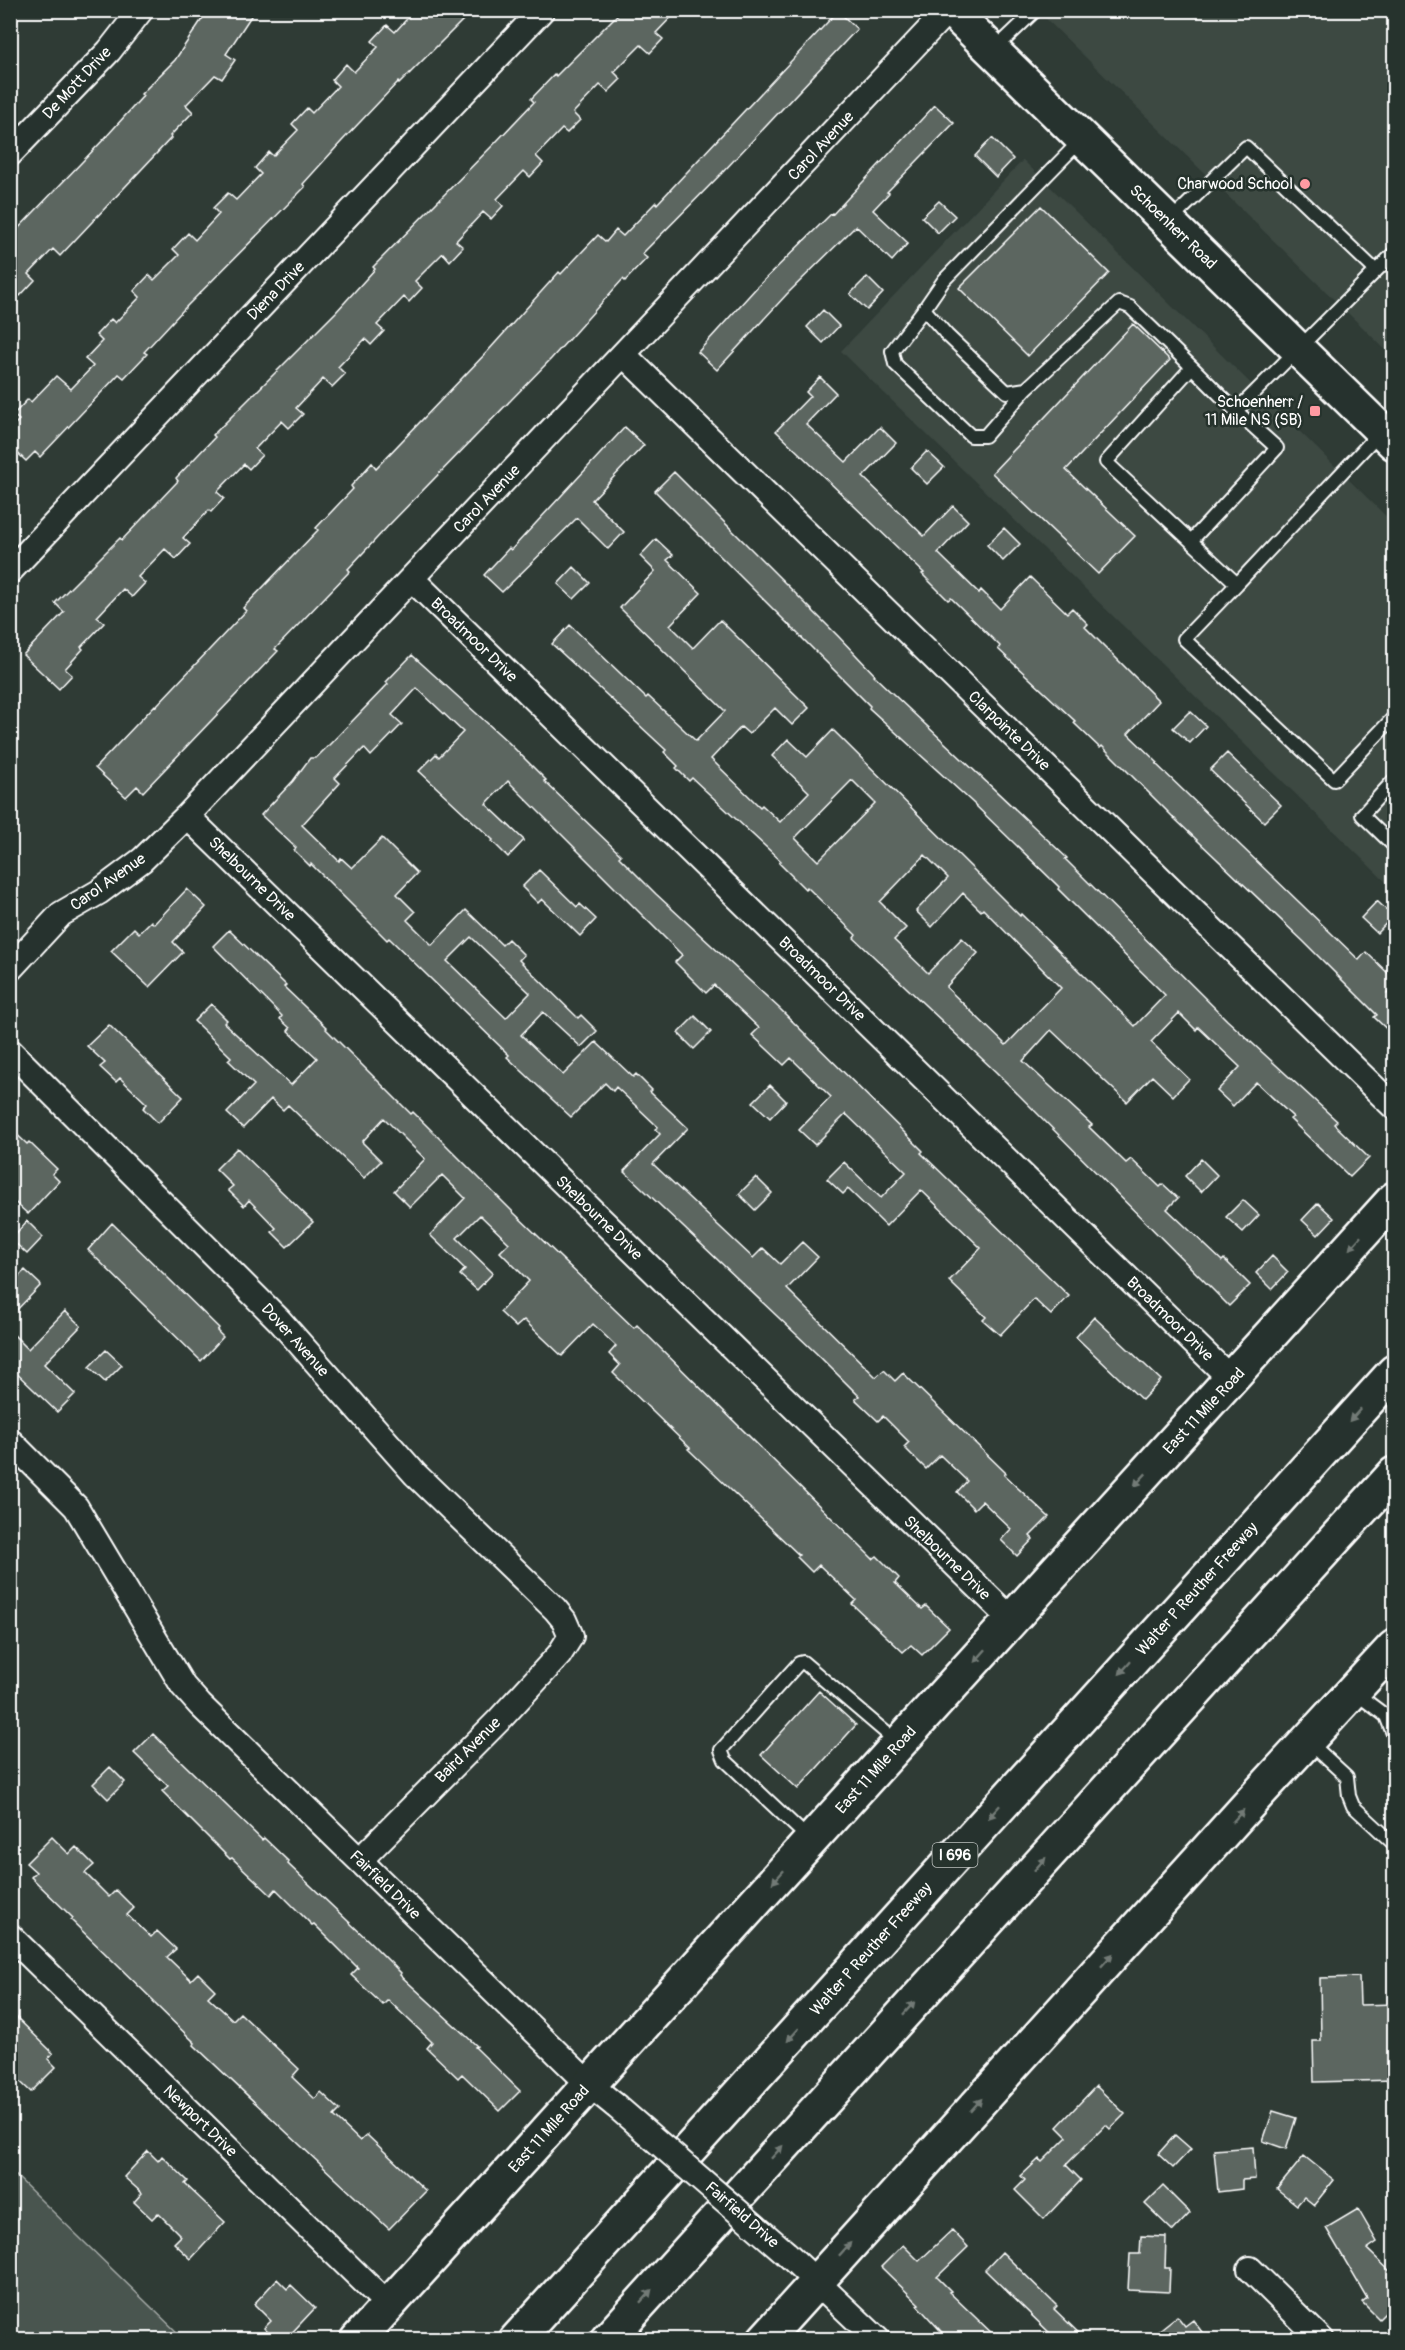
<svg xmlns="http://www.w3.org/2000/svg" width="1405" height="2350" font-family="Pangolin,sans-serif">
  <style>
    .built { fill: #3c4842 }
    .green { fill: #4a544f; stroke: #a4aaa7; stroke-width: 1.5 }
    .building { fill: #5b6661; stroke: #fff; stroke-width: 1.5; fill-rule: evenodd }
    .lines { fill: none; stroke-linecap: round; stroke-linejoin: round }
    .service-casing { stroke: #fff; stroke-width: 16 }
    .minor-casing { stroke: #fff; stroke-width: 28 }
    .secondary-casing { stroke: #fff; stroke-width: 38 }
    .motorway-casing { stroke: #fff; stroke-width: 38 }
    .service { stroke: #26332d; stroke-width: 12 }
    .minor { stroke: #26332d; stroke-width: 24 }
    .secondary { stroke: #26332d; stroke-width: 33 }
    .motorway { stroke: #26332d; stroke-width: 33 }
    .minor-bridge-casing { stroke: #fff; stroke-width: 28; stroke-linecap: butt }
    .minor-bridge { stroke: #26332d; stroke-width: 24 }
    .oneway { fill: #727a76 }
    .poi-dot { fill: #ff9aa2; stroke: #26332d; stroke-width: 2 }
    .labels { text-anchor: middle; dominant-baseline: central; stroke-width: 5; stroke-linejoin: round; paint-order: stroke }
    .shield { fill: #26332d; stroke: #bec2c0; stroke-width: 1.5 }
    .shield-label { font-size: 15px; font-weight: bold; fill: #fff }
    .street-label { font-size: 16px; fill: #fff; stroke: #26332d }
    .poi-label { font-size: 16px; fill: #fff; stroke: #26332d; text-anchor: end }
  </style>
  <rect width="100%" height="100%" fill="#2f3b35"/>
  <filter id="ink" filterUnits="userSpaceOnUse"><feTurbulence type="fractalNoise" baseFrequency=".0167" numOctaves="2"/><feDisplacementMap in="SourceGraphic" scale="12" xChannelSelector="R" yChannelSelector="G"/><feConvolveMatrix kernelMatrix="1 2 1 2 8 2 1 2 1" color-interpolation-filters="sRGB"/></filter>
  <g filter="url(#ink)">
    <path class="built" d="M1038,11H1394V358Z
      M1023,160L1394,524V890L841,351Z"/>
    <path class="green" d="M10,2171H11L184,2339H11Z"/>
    <path class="building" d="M208,10H255L226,54L235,60L222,79L215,75L186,105L193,112L170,136L171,138L60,256L53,249L29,274L35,280L20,296L14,290L10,293V237L105,138L143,96L141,94L175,60Z
      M415,10H455L464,19L399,84L398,82L342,141L303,184L305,187L184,309L144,352L147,354L124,378L119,374L40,457L35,452L26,461L10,446V429L19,420L13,415L28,399L31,402L56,376L71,389L93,366L85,359L102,341L96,335L111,319L115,323L140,297L134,291L149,275L154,280L179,255L173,249L188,233L195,240L219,214L213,208L228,193L236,200L261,174L255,168L269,152L273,156L298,130L292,124L307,108L312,113L338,86L332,80L346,64L354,72L378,47L372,41L387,25L395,32Z
      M622,10H678L656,33L663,39L650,53L641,45L614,72L621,79L608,92L600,85L573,113L580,120L567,133L562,129L536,156L543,163L530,177L524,171L497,199L503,206L491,219L483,212L456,241L463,247L450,261L443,253L415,281L422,288L409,302L404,297L377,325L384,331L371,345L365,339L338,367L345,374L332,387L323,379L296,408L303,414L289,428L282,421L255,449L262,455L249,469L244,464L217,492L224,498L211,512L209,510L183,538L190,544L176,559L165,549L138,577L145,583L132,597L123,589L97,617L104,623L81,647L83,649L65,669L72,675L59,689L23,655L64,612L55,603L120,538L122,540L178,481L176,478L215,437L213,435L336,312L375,269L373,267L495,143L534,102L531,99L555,74L556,76Z
      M838,11L857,29L722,173L642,254L647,258L625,281L623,279L551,359L390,524L348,569L350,571L275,649L278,651L143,792L137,786L126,797L95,768L155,705L156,706L246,611L243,608L318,530L316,528L353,489L351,486L372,463L376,468L487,352L559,272L561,274L598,235L606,242L616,230L623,236L656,202L657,204Z
      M935,105L954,123L887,192L889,193L873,210L908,243L892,261L856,226L787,294L717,370L698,352L757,287L832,213L833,214Z
      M992,138L1013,159L996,177L975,156Z
      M939,201L955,216L938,233L922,217Z
      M1041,206L1109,273L1028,356L959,288Z
      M867,277L883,293L867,310L850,294Z
      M823,310L839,326L823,343L807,327Z
      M1133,324L1170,360L1066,470L1135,536L1098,574L992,473Z
      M820,377L836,393L806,424L846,462L880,427L896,443L863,477L924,536L953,506L968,521L938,553L979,593L981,590L1000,609L1030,577L1067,613L1072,608L1088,624L1085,627L1159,701L1128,734L1158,763L1156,764L1359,960L1366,952L1395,980V986L1387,993L1393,998L1395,996V1037L1374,1017L1377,1015L1303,941L1176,820L1102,746L1100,748L1074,723L1075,721L998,649L1000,646L951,598L948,600L922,574L924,573L776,431L810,396L806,392Z
      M625,427L644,445L592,500L624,532L608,549L577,518L502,592L484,575L509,548L511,550Z
      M927,451L944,467L927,484L911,468Z
      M674,472L838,636L875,675L874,676L1067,858L1065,859L1227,1020L1337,1121L1334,1124L1369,1158L1350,1177L1290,1119L1293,1117L1256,1082L1233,1106L1217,1091L1240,1067L1198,1027L1196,1030L1179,1013L1151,1042L1189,1079L1173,1096L1152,1076L1127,1102L1051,1030L1023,1061L1092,1125L1089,1127L1126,1163L1131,1159L1160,1187L1163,1184L1178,1198L1167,1209L1222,1261L1224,1259L1250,1285L1229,1306L996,1072L854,938L856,935L807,887L805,889L779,863L781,861L692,778L689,781L676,768L678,766L664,752L666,750L552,644L570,625L646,698L648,696L696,741L725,711L620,608L655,571L640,556L656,539L673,555L667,560L701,593L670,625L693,648L720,620L809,708L792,725L775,708L749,734L741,727L711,759L760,807L762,805L780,822L809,792L772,756L788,739L807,757L833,730L972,868L1020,916L1021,914L1135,1026L1165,995L1058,889L1059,887L972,802L869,708L870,706L655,491ZM852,780L875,803L818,861L795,838ZM925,855L948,878L916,911L932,927L963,893L981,911L983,909L1061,988L1006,1045L946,987L978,953L962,938L928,973L894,940L906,928L880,902Z
      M1004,528L1020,544L1003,561L987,545Z
      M574,567L590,583L574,599L558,584Z
      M412,655L508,742L546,780L544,781L621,855L619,857L656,894L779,1008L923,1151L921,1153L1069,1296L1051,1315L1034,1299L1000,1335L983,1320L986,1317L949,1281L981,1248L921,1190L886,1226L848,1189L843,1194L827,1179L844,1162L881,1198L906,1172L846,1114L815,1145L799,1130L831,1097L791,1058L784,1065L752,1035L759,1028L714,985L706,993L675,962L682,955L508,781L486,804L524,840L508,857L492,841L493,840L419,771L436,754L439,757L463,732L417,688L392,715L402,724L371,756L364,748L335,778L340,783L302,825L339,861L341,858L352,868L382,838L417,873L397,894L415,912L407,920L432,945L466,910L502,945L508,939L524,955L519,960L578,1018L581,1015L597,1031L581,1047L543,1012L521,1035L563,1075L596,1042L633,1077L636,1074L652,1090L650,1092L688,1128L653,1164L753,1258L763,1248L780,1264L802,1242L818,1257L787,1289L876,1377L884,1370L895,1381L903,1373L1006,1473L1004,1475L1049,1517L1030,1536L1033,1539L1017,1556L1001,1540L1011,1529L982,1501L974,1509L957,1492L967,1481L940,1455L926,1469L904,1447L909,1442L883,1416L878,1421L855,1399L859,1396L816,1353L624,1171L660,1134L655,1129L658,1127L616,1087L613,1091L605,1083L571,1117L507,1057L509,1055L389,938L387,940L311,864L310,866L294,850L296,848L261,815L293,781L310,758H316L334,740L388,684L386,682ZM471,937L530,993L506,1018L447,961Z
      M1190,711L1206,726L1190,743L1173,728Z
      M1227,753L1281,805L1264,822L1210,770Z
      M539,870L577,907L580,904L596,919L580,936L542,899L538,903L522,887Z
      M187,889L206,907L173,942L183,952L149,987L111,951L134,928L139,933L151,921L154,924Z
      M1377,901L1393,916L1377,933L1361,918Z
      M229,930L286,985L284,987L327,1028L326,1029L411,1114L413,1112L514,1213L634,1328L637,1325L873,1559L877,1556L899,1578L895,1583L922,1609L926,1606L949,1628L922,1655L911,1645L903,1652L852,1604L856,1600L819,1565L812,1572L797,1557L799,1555L688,1449L690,1448L613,1373L620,1365L609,1354L616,1346L593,1324L562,1356L524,1320L516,1327L500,1312L529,1281L500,1252L509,1243L480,1215L457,1238L493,1273L477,1290L460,1275L465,1269L430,1235L465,1198L442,1175L410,1207L394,1191L425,1159L384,1118L362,1142L381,1161L364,1178L288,1105L283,1110L271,1099L243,1128L227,1113L254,1085L228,1060L231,1057L194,1021L211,1004L227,1020L224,1023L291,1085L317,1058L288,1031L290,1028L280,1019L282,1016L213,946Z
      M695,1016L711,1032L694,1049L678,1033Z
      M109,1025L183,1097L158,1123L143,1108L147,1104L120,1078L116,1082L100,1067L105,1063L87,1046Z
      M770,1085L786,1101L770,1118L753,1102Z
      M10,1128L27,1144L29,1142L57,1169L52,1174L59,1181L28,1214L10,1198Z
      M237,1148L313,1222L287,1247L272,1232L276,1228L249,1200L244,1206L228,1190L233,1186L216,1169Z
      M1201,1159L1217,1175L1201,1192L1185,1176Z
      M756,1177L772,1193L755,1210L739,1194Z
      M1243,1200L1259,1215L1243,1232L1226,1217Z
      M1318,1203L1334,1218L1318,1235L1302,1220Z
      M27,1221L43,1237L27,1254L11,1239Z
      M112,1223L219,1328L217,1331L223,1337L201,1361L88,1250Z
      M1272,1256L1288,1272L1272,1289L1256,1273Z
      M25,1270L41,1285L10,1317V1285Z
      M65,1311L81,1326L44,1364L75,1394L57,1412L10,1367V1331L28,1349Z
      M1094,1317L1161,1380L1142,1400L1076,1337Z
      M106,1350L122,1365L105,1382L89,1367Z
      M819,1691L856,1725L798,1789L761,1755Z
      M153,1734L262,1840L264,1838L289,1862L288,1864L370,1942L401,1973L400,1975L477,2046L475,2047L520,2091L500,2111L462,2074L458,2078L427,2048L432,2042L388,2000L383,2005L351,1975L358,1968L314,1924L312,1925L276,1889L271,1895L232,1858L230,1859L162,1791L168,1786L134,1753Z
      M110,1767L125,1782L108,1799L93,1784Z
      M52,1837L69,1854L76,1847L94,1865L85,1873L109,1897L116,1890L134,1908L127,1915L151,1937L157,1931L176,1949L167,1957L191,1980L198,1973L215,1990L208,1997L233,2020L240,2013L299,2069L292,2077L315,2099L321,2092L340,2110L334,2116L360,2141L367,2135L426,2191L389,2229L194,2045L195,2043L153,2002L154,2001L71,1920L73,1918L31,1877L36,1872L26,1863Z
      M1359,1977L1360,2005L1395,2004V2080L1314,2082L1313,2041H1321L1320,1978Z
      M10,2011L53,2053L48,2059L56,2067L31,2092L10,2072Z
      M1096,2086L1125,2114L1110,2129L1106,2125L1066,2165L1081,2180L1044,2219L1015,2190L1025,2180L1021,2176L1039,2159L1042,2162L1067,2137L1057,2127Z
      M1273,2111L1296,2118L1286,2149L1263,2141Z
      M1175,2135L1191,2149L1173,2168L1158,2154Z
      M1253,2147L1255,2179L1242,2180V2189L1218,2192L1214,2150Z
      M148,2151L158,2161L162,2156L188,2181L185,2184L225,2222L191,2259L174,2243L181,2236L158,2213L152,2219L134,2202L142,2193L124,2177Z
      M1304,2156L1334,2180L1314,2205L1304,2197L1297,2205L1277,2189Z
      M1163,2186L1190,2213L1173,2231L1145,2204Z
      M1358,2209L1377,2242L1367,2249L1395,2276V2320L1386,2312L1379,2319L1362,2302L1367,2298L1326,2228Z
      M952,2230L968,2247L937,2277L951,2291L949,2292L999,2340H949L917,2305L919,2304L881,2267L903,2245L919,2261Z
      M1141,2236L1166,2237L1165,2268H1170L1169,2292L1128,2290L1130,2254H1140Z
      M1002,2252L1057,2306L1054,2309L1086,2340H1057L985,2270Z
      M277,2279L287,2289L291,2285L315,2308L285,2340H275L264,2328L271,2321L254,2304Z
      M1177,2316L1185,2326L1193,2320L1208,2340H1147Z"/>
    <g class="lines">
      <g class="service-casing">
        <path id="service" d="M993,51L1036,10
          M1082,139L944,280L924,309L947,335L1007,392L1026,389L1119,303L1130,307L1192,367
          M1169,222L1246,147L1376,271
          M924,309L892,351L895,364L971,436H985L1026,389
          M1381,431L1237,584L1106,462L1192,367L1236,411L1394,253
          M1191,541L1277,448L1236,411
          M1237,584L1184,639L1334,780L1394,717
          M1394,780L1362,815L1394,846
          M1354,1692L1386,1716L1394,1736
          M1308,1741L1347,1777L1349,1796L1353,1806L1394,1844
          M810,1840L725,1760L721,1750L799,1663L803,1662L897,1742"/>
      </g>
      <g class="minor-casing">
        <path id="minor" d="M10,154L109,51L141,10
          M624,355L1394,1107
          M10,571L542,10
          M412,579L1232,1380
          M187,816L1013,1621
          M10,969L61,914L99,892L142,860L187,816L948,10
          M10,1051L279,1320L415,1474L555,1609L564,1620L571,1636L559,1655L499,1720L360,1860
          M10,1441L76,1507L183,1686L200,1705L590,2085L616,2106
          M10,1936L388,2305
          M786,2253L878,2340
          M1250,2269L1322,2340"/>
      </g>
      <g class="secondary-casing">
        <path id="secondary" d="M951,10L1394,443
          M357,2340L1394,1199
          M764,2340L1259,1793L1394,1647"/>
      </g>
      <g class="motorway-casing">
        <path id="motorway" d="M516,2340L1394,1372
          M607,2340L1394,1474"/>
      </g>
      <use href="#service" class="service"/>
      <use href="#minor" class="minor"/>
      <use href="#secondary" class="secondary"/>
      <use href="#motorway" class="motorway"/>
      <g class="minor-bridge-casing">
        <path id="minor-bridge" d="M616,2106L786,2253"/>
      </g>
      <use href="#minor-bridge" class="minor-bridge"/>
    </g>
    <defs><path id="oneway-solid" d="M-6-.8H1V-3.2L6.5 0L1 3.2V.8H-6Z" transform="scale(1.5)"/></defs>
    <g class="oneway">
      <use href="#oneway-solid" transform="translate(1355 1243) rotate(132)"/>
      <use href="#oneway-solid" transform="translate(1355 1415) rotate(132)"/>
      <use href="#oneway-solid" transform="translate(1140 1480) rotate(133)"/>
      <use href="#oneway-solid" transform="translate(980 1656) rotate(132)"/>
      <use href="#oneway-solid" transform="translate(1125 1668) rotate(132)"/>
      <use href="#oneway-solid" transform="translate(994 1812) rotate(132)"/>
      <use href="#oneway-solid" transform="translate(1238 1816) rotate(-48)"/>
      <use href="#oneway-solid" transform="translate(1040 1864) rotate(-48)"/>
      <use href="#oneway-solid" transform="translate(778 1877) rotate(132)"/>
      <use href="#oneway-solid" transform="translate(1107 1960) rotate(-48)"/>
      <use href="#oneway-solid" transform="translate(909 2008) rotate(-48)"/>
      <use href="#oneway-solid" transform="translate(793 2035) rotate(132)"/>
      <use href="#oneway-solid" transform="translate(976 2105) rotate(-48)"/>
      <use href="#oneway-solid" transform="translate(777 2152) rotate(-48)"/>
      <use href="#oneway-solid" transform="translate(845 2249) rotate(-48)"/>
      <use href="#oneway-solid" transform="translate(646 2296) rotate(-48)"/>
    </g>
  </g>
  <g class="poi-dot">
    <circle cx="1305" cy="184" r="6"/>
    <rect x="1309" y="405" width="12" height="12" rx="3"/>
  </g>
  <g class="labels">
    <rect class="shield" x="932.5" y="1843" width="45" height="24" rx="4.5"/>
    <g class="shield-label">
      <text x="955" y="1855">I 696</text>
    </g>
    <g class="street-label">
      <text transform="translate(77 83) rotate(-47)">De Mott Drive</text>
      <text transform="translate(821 146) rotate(-47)">Carol Avenue</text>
      <text transform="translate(1173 227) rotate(44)">Schoenherr Road</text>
      <text transform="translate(276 291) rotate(-46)">Diena Drive</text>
      <text transform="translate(487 499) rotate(-46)">Carol Avenue</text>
      <text transform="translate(474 640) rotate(44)">Broadmoor Drive</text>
      <text transform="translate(1009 731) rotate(44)">Clarpointe Drive</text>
      <text transform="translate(252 879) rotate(44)">Shelbourne Drive</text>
      <text transform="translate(108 882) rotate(-35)">Carol Avenue</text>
      <text transform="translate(822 979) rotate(44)">Broadmoor Drive</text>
      <text transform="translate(599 1218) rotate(44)">Shelbourne Drive</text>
      <text transform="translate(1170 1319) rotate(44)">Broadmoor Drive</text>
      <text transform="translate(295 1340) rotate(48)">Dover Avenue</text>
      <text transform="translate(1204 1411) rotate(-47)">East 11 Mile Road</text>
      <text transform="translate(947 1558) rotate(44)">Shelbourne Drive</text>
      <text transform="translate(1197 1589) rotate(-48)">Walter P Reuther Freeway</text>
      <text transform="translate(468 1750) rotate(-45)">Baird Avenue</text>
      <text transform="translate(876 1770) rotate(-48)">East 11 Mile Road</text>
      <text transform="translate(385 1885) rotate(44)">Fairfield Drive</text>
      <text transform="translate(871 1949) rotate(-48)">Walter P Reuther Freeway</text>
      <text transform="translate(200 2121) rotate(44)">Newport Drive</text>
      <text transform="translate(549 2129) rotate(-48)">East 11 Mile Road</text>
      <text transform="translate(742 2215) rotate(41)">Fairfield Drive</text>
    </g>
    <g class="poi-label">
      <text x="1293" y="184">Charwood School</text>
      <text x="1303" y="402">Schoenherr /<tspan x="1303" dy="18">11 Mile NS (SB)</tspan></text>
    </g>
  </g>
  <rect width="1405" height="2350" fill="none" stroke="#26332d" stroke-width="36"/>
  <rect x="18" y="18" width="1369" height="2314" fill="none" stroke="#fff" stroke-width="2" filter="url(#ink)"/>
</svg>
